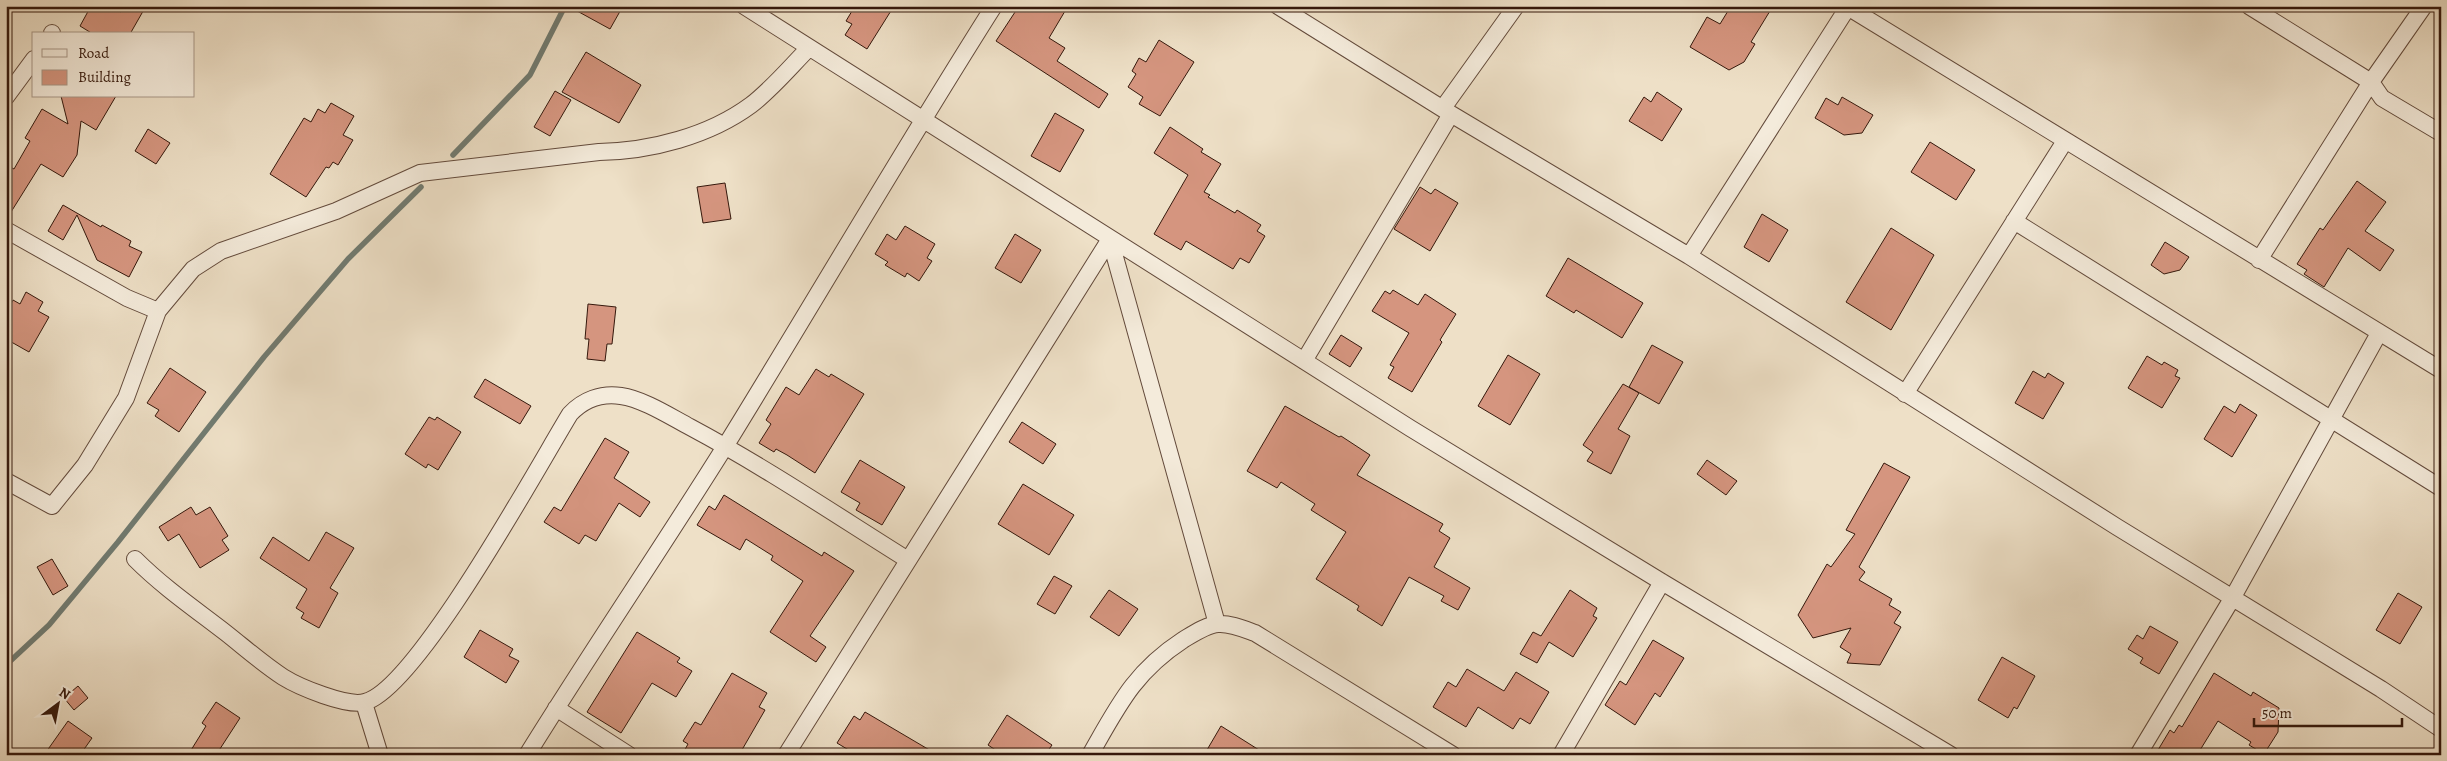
<svg xmlns="http://www.w3.org/2000/svg" width="2447" height="761" font-family="Alegreya,serif">
  <style>
    .lines { fill: none; stroke-linecap: round; stroke-linejoin: round }
    .stream { stroke: #717b71; stroke-width: 5.5 }
    .building { fill: #d5957f; stroke: #35180c }
    .minor-casing { stroke: #634a3b; stroke-width: 18 }
    .minor { stroke: #f4ebdb; stroke-width: 16 }
  </style>
  <rect width="100%" height="100%" fill="#eee0c7"/>
  <filter id="stains"><feTurbulence type="fractalNoise" baseFrequency=".004" numOctaves="4"/><feColorMatrix values="0 0 0 0 .2 0 0 0 0 .09 0 0 0 0 .02 0 0 0 .5 -.17"/></filter>
  <radialGradient id="worn" r=".72"><stop offset=".6" stop-color="#630" stop-opacity="0"/><stop offset="1" stop-color="#630" stop-opacity=".3"/></radialGradient>
  <g class="lines">
    <path class="stream" d="M453,155L530,75L565,6
      M6,665L49,625L118,542L264,357L348,259L421,187"/>
  </g>
  <path class="building" d="M91,6H111L121,12L125,6H146L130,34H93L80,26Z
    M568,6H623L610,29Z
    M855,6H894L867,49L845,35L852,24L846,21Z
    M1019,6H1068L1049,38L1065,48L1057,61L1108,94L1099,108L996,41Z
    M1731,6H1773L1751,42L1755,44L1744,62L1729,70L1690,47L1707,17L1720,24Z
    M1159,40L1194,62L1160,116L1139,104L1143,97L1128,87L1136,74L1132,71L1139,58L1146,62Z
    M586,52L641,85L619,123L562,92Z
    M555,91L571,100L550,136L534,127Z
    M1657,92L1682,109L1662,141L1629,121L1644,97L1651,102Z
    M61,96H116L96,130L81,121L77,155L63,177L41,164L6,220V165L14,169L30,141L25,138L42,109L68,124Z
    M1842,97L1873,115L1862,133L1844,135L1815,118L1826,98L1838,105Z
    M331,103L354,116L343,135L353,140L338,165L333,162L329,168L326,167L306,197L270,174L304,118L311,122L318,109L325,113Z
    M1055,113L1084,130L1060,172L1031,156Z
    M1170,127L1203,149L1201,152L1221,164L1204,192L1210,195L1208,197L1235,213L1237,210L1261,225L1257,231L1265,236L1249,263L1240,258L1233,269L1186,241L1181,250L1154,234L1188,175L1154,153Z
    M148,129L170,143L156,164L135,151Z
    M1930,142L1975,170L1956,200L1911,172Z
    M2357,181L2386,202L2365,231L2394,250L2380,271L2348,248L2324,287L2304,274L2307,270L2297,264L2320,228L2323,230Z
    M725,183L731,219L703,223L697,187Z
    M1420,187L1431,194L1435,189L1458,203L1430,251L1394,229Z
    M63,205L101,227L102,225L131,241L129,246L142,252L129,277L97,260L77,215L63,240L48,231Z
    M1762,214L1788,230L1769,262L1744,247Z
    M905,226L935,244L927,258L932,261L919,281L907,273L905,277L885,265L888,262L875,254L887,234L896,240Z
    M1891,228L1934,255L1891,330L1846,302Z
    M1015,234L1041,250L1021,283L995,268Z
    M2165,242L2189,257L2180,270L2164,274L2151,265Z
    M1568,258L1643,303L1622,338L1576,310L1574,313L1546,296Z
    M1393,290L1418,305L1425,294L1456,314L1440,340L1442,342L1412,392L1388,378L1394,367L1390,365L1409,333L1372,311L1385,291L1390,294Z
    M26,292L43,302L38,311L49,317L29,352L6,339V313L13,300L20,304Z
    M588,304L616,307L612,344H607L605,361L587,359L589,339H585Z
    M1341,335L1362,348L1350,367L1329,354Z
    M1652,345L1683,362L1659,404L1629,387Z
    M1508,355L1540,374L1510,425L1478,406Z
    M2147,356L2162,365L2164,362L2178,370L2175,376L2180,378L2162,408L2128,388Z
    M170,368L206,392L179,432L155,416L159,410L147,403Z
    M816,369L829,377L831,374L864,394L815,473L787,455L776,449L774,452L759,443L771,424L766,420L786,387L799,395Z
    M2033,371L2045,378L2048,373L2064,383L2043,419L2015,403Z
    M485,379L531,406L520,424L474,397Z
    M1623,384L1639,393L1618,429L1630,436L1611,474L1587,461L1593,452L1583,445Z
    M2240,404L2257,415L2232,457L2204,439L2224,406L2235,413Z
    M1285,406L1339,437L1341,436L1370,455L1357,475L1443,524L1439,531L1450,538L1434,567L1470,588L1458,610L1441,601L1444,596L1409,577L1382,626L1357,610L1359,606L1316,579L1346,532L1311,510L1315,504L1281,482L1277,488L1247,471Z
    M429,417L435,420L437,417L461,432L438,470L428,464L426,468L405,454Z
    M1022,422L1056,444L1043,464L1009,442Z
    M605,438L629,452L614,478L650,502L640,517L619,503L596,541L585,535L579,544L544,522L554,507L561,511Z
    M860,460L905,487L882,525L856,510L860,503L841,492Z
    M1707,460L1737,481L1726,495L1697,474Z
    M1884,463L1910,477L1859,567L1865,572L1859,580L1892,599L1889,605L1901,612L1894,623L1901,627L1880,665L1847,663L1851,654L1840,647L1851,628L1813,638L1798,615L1827,564L1831,567L1855,534L1846,530Z
    M1023,484L1074,515L1049,555L998,524Z
    M724,495L822,556L824,552L854,571L810,636L826,647L816,662L770,632L803,581L771,560L773,556L746,539L740,550L697,525L709,506L715,510Z
    M191,507L196,515L210,507L228,536L222,540L229,550L200,568L179,534L168,541L159,527Z
    M326,532L354,548L330,588L338,593L319,628L301,618L304,613L296,608L307,589L260,558L273,537L309,561Z
    M52,559L68,586L53,595L37,567Z
    M1054,576L1072,586L1055,614L1037,604Z
    M1109,590L1138,609L1119,636L1090,617Z
    M1570,590L1597,608L1593,616L1597,618L1573,657L1549,642L1537,663L1520,654L1533,632L1541,636Z
    M2398,593L2422,607L2400,644L2376,630Z
    M2150,626L2178,642L2159,674L2140,663L2143,658L2128,649L2137,635L2143,639Z
    M480,630L513,649L509,656L519,661L506,683L464,657Z
    M637,632L680,658L677,662L692,671L676,697L652,683L621,733L587,712Z
    M1653,640L1684,658L1660,697L1655,693L1635,725L1605,705L1620,681L1626,685Z
    M2002,657L2035,676L2017,709L2014,707L2008,718L1978,700Z
    M1467,669L1504,691L1516,672L1549,692L1530,724L1520,718L1513,729L1478,707L1466,727L1433,707L1448,682L1456,687Z
    M732,673L767,693L759,707L765,710L739,755H682L688,744L683,741L695,722L701,725Z
    M2214,673L2251,696L2253,692L2279,708L2278,732L2264,754L2249,745L2251,742L2218,721L2197,755H2155L2170,730L2174,733L2179,725L2182,727Z
    M78,686L88,698L74,710L64,698Z
    M216,702L240,718L216,755H188L206,726L202,723Z
    M865,712L938,755H857L837,743L854,716L860,720Z
    M1007,715L1052,745L1045,755H1003L988,745Z
    M68,721L92,738L80,755H44Z
    M1221,726L1267,755H1204Z"/>
  <g class="lines">
    <g class="minor-casing">
      <path id="minor" d="M744,6L1410,428L1662,582L1951,755
        M1278,6L1451,114L1689,256L2117,527L2381,689L2441,729
        M1846,6L2441,370
        M2249,6L2371,82L2382,98L2441,133
        M52,34V33
        M6,97L34,59
        M1443,108L1516,6
        M2014,221L2441,488
        M6,230L127,298L158,311
        M1110,239L1217,624
        M1689,256L1848,7
        M2259,260L2371,82L2424,6
        M1304,361L1451,114
        M1905,394L2065,141
        M6,481L52,506L85,465L126,398L158,311L193,269L221,251L336,211L420,173L599,152C651,151 709,136 751,105C772,89 791,66 809,48
        M135,559C163,587 195,609 226,633C245,648 263,664 283,677C299,687 347,707 365,702C417,688 537,468 570,414C583,400 601,393 621,396C643,399 671,417 690,427C765,467 836,515 908,560
        M364,703L380,755
        M556,708L629,755
        M527,755C592,650 661,549 726,445C816,299 902,151 994,6
        M786,755L1110,239
        M1090,755C1118,706 1134,672 1183,640C1193,634 1206,625 1218,624C1230,623 1244,629 1255,633L1453,755
        M1561,755L1662,582
        M2138,755L2233,597L2379,333"/>
    </g>
    <use href="#minor" class="minor"/>
  </g>
  <rect width="2447" height="761" fill="none" stroke="#eee0c7" stroke-width="25"/>
  <rect x="8" y="8" width="2432" height="746" fill="none" stroke="#35180c" stroke-width="2.5"/>
  <rect x="12" y="12" width="2422" height="736" fill="none" stroke="#35180c"/>
  <rect x="32" y="32" width="162" height="65" fill="#f4ebdb" stroke="#a89788"/>
  <rect x="42" y="49" width="25" height="8" fill="#f4ebdb" stroke="#a89788"/>
  <text x="78" y="58" font-size="15" fill="#35180c">Road</text>
  <rect x="42" y="70" width="25" height="15" fill="#d5957f" stroke="#a89788"/>
  <text x="78" y="82" font-size="15" fill="#35180c">Building</text>
  <g transform="translate(58 704) rotate(32)" stroke="#f4ebdb" stroke-width="4" paint-order="stroke">
  <path d="M0-4L9 19L0 12L-9 19Z" fill="#35180c"/>
  <text y="-8" font-size="14" font-weight="bold" text-anchor="middle" fill="#35180c">N</text>
  </g>
  <path d="M2254 718v8h148v-8" fill="none" stroke="#35180c" stroke-width="2.5"/>
  <text x="2262" y="718" font-size="15" fill="#35180c" stroke="#f4ebdb" stroke-width="4" paint-order="stroke">50 m</text>
  <rect width="100%" height="100%" filter="url(#stains)"/>
  <rect width="100%" height="100%" fill="url(#worn)"/>
</svg>
